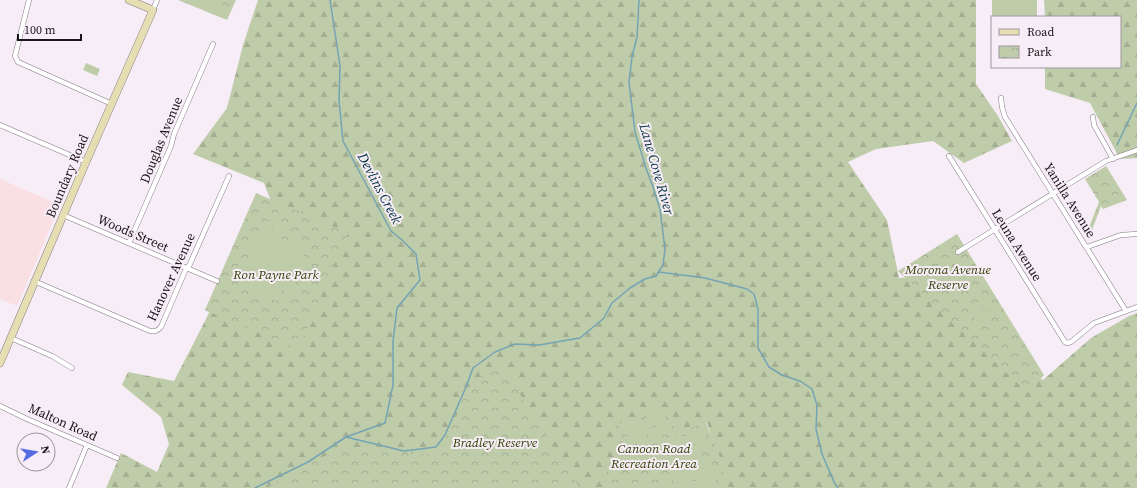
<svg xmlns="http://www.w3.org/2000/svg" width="1137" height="488" font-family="'Source Serif 4',serif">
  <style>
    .education { fill: #fadfe3 }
    .forest { fill: url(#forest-firs) }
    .park { fill: url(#park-crowns) }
    .pitch { fill: #bfccaa }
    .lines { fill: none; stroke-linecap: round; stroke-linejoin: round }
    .stream { stroke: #74a4b3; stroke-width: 1.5 }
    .street-casing { stroke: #817881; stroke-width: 5.5 }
    .secondary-casing { stroke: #817881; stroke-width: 8 }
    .street { stroke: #fff; stroke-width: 4.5 }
    .secondary { stroke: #e5deb3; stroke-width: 7 }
    .labels { text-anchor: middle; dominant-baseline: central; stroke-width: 4; stroke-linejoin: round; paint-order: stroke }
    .street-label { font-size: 13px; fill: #191519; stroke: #f7edf7 }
    .park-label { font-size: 13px; font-style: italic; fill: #304000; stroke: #f7edf7 }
    .water-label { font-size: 14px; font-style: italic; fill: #03323e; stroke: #f7edf7 }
  </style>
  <defs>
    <pattern id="forest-firs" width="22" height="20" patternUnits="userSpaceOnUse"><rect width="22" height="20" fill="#bfccaa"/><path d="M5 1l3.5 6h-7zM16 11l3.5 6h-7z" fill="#a4ae92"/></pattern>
    <pattern id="park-crowns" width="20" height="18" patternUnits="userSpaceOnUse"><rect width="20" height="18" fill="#bfccaa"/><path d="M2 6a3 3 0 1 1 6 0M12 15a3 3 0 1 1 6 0" fill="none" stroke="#a4ae92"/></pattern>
  </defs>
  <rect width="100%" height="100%" fill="#f7edf7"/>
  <path class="education" d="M0,179L60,205L17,306L0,299Z"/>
  <path class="forest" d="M258,0H976V84L998,116L1012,141L964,163L933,141L876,149L848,162L887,220L899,278L937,276L1004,362L1043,380L1091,338L1129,316L1137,313V488H721L715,448L707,423L675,435L626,445L607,488H106L121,453L157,472L169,444L161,417L122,385L128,372L174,381L205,321L220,289L276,215L264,183L193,154L227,108L243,45Z
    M1044,0H1137V158L1120,159L1090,103L1045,89V67H1120V17H1045Z"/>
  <path class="park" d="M178,0H236L227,20Z
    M1106,166L1127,200L1103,209L1101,206L1089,238L1086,235L1099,202L1085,179Z
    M256,193L348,233L298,350L205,310Z
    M957,234L1044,375L1028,393L898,271Z
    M498,360L580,488H267L280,479L293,468L305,463L340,451L369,449L384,451L394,450L415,454H426L438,450L444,441L455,420L462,401L477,383Z
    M667,407L676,433L706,423L720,457L726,488H604L602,480L623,446L615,425Z"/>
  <path class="pitch" d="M199,0H224L218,16L197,6Z
    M992,0H1037V17H992Z
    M86,63L100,69L97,76L83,70Z
    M267,221L281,228L279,233L265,226Z
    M264,235C268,237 271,236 276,237C279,237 282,239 285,240C299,246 307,252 305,268L307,269L301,282L298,281L294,284L299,287L292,300L283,295L286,287H283L277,301L260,294L266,282L264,281L258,293L241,285C244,279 250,271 250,265C250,259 249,254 251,249C254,243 261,240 264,235Z
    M960,266L963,271L950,279L947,274Z
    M964,273L968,279L955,287L951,281Z
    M981,300L985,306L972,314L968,308Z
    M986,308L989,313L977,321L973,316Z
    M663,412L667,421L648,428L645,418Z
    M641,420L644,429L626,435L623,426Z
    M667,423L670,433L652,439L649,429Z
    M704,428L707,437L689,444L686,435Z
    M645,431L648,440L630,446L627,437Z
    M683,436L686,445L668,452L665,443Z
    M708,439L711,447L693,455L690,446Z
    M687,447L690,456L673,463L669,454Z
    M712,464L714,474L695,478L693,469Z
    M690,470L692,479L674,483L671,474Z
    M715,475L717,485L703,488H698L696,480Z
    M693,481L695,488H675L674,485Z"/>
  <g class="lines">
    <path class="stream" d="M1117,145L1137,103
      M659,272L705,278L747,289L754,294L758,309V348L769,367L782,375L800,381L812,389L817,405L816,429L822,454L835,484L838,488
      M346,437L404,451L436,447L445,435L466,387L473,368L495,352L515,344L539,345L580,338L604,318L612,303L630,288L645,279L656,276L663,265L665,249L660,209L653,187L646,168L635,132L629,82L632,57L637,37L639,0
      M255,488L308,462L346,437L385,423L393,385V342L397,308L420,280L416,254L402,240L391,231L343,141L339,101L340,66L330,0"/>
    <g class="street-casing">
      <path id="street" d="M29,0L15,56L18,62L112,104
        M153,10L157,0
        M1001,98L1002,107L1005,117L1126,311
        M1093,117L1094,125L1113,159
        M0,125L86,162
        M949,156L1065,342L1067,343L1071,342L1094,323L1137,307
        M63,215L217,281
        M129,243L171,146L174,134L213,44
        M1087,247L1121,235L1137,234
        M958,252L1106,161L1137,150
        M34,281L150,331C155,332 157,331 161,327L185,271L189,266L229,176
        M11,338L52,356L72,368
        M0,406L27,419L117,458
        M69,488L87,445"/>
    </g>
    <g class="secondary-casing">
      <path id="secondary" d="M0,363L86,162L153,10L129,0"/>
    </g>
    <use href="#street" class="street"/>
    <use href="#secondary" class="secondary"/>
  </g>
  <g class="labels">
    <g class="street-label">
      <text transform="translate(161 140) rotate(-68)">Douglas Avenue</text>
      <text transform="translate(67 176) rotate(-67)">Boundary Road</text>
      <text transform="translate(1070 200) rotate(58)">Yanilla Avenue</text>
      <text transform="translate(133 233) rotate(23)">Woods Street</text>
      <text transform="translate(1017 245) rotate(58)">Leuna Avenue</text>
      <text transform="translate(171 277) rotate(-65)">Hanover Avenue</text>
      <text transform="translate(63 422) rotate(24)">Malton Road</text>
    </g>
    <g class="park-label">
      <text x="948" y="269">Morona Avenue<tspan x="948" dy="15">Reserve</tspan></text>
      <text x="276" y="274">Ron Payne Park</text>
      <text x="495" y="442">Bradley Reserve</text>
      <text x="654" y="448">Canoon Road<tspan x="654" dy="15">Recreation Area</tspan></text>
    </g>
    <g class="water-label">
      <text transform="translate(657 169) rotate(74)">Lane Cove River</text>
      <text transform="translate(380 188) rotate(62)">Devlins Creek</text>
    </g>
  </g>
  <rect x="991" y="16" width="130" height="52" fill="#f7edf7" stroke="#9e979e"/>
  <rect x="999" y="29" width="20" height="6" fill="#e5deb3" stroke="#9e979e"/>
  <text x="1027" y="36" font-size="12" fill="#191519">Road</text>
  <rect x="999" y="46" width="20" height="12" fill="url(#park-crowns)" stroke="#9e979e"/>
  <text x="1027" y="56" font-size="12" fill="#191519">Park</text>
  <g transform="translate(36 452) rotate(78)"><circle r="19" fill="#f7edf7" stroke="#9e979e"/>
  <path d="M0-3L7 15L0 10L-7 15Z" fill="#566ce2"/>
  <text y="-6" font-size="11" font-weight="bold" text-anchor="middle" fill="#191519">N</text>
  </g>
  <path d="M18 34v6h63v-6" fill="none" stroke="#191519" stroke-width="2"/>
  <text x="24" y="34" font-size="12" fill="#191519" stroke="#f7edf7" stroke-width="3" paint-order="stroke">100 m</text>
</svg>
